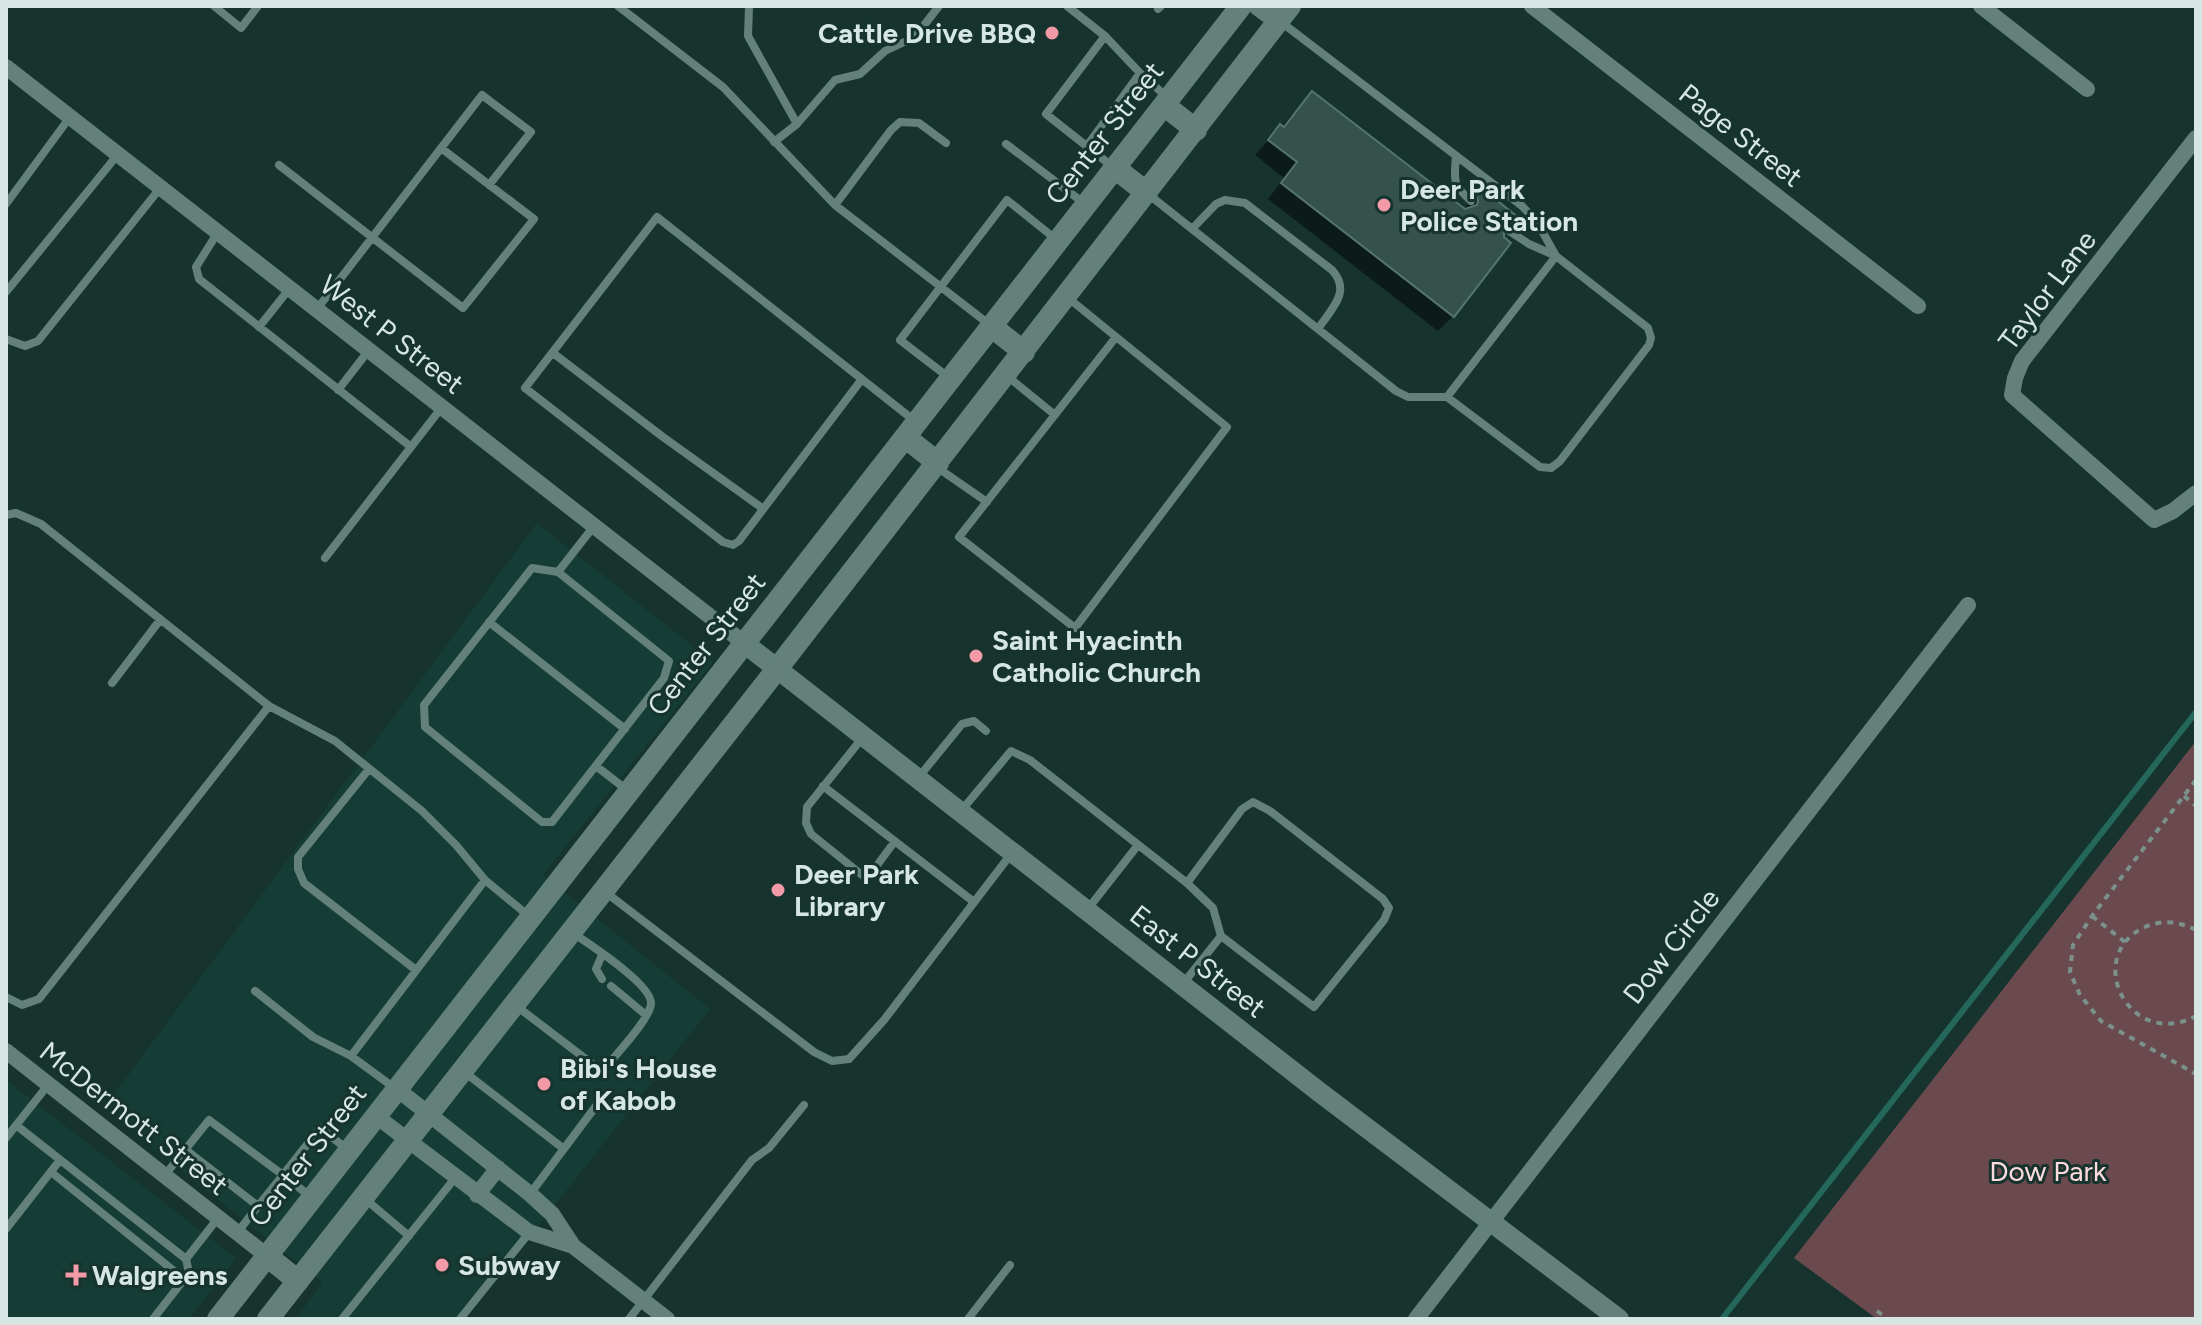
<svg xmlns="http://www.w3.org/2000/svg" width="2202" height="1325" font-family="Figtree,sans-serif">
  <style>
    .built { fill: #153d35 }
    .green { fill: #6a4a4e }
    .shadow { fill: #0007 }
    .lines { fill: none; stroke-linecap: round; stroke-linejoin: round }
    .stream { stroke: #24685c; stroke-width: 6 }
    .building { fill: #34514b; stroke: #56756e; stroke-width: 2 }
    .path { stroke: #7b918c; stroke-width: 4; stroke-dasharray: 6 6; stroke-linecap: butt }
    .service { stroke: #63817a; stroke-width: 8 }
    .minor { stroke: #63817a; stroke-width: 16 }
    .tertiary { stroke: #63817a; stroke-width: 20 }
    .secondary { stroke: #63817a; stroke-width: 22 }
    .poi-dot { fill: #f39aa8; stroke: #16332d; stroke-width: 3 }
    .labels { text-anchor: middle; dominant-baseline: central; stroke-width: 6; stroke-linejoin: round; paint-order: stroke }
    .poi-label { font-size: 28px; font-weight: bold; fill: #d6e6e2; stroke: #16332d; text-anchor: start }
    .street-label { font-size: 28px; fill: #d6e6e2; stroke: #16332d }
    .park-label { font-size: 28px; fill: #fedade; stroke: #16332d }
  </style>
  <rect width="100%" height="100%" fill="#16332d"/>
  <path class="built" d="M537,523L713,662L543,875L710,1009L465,1319H296L322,1282L103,1109Z
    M6,1080L236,1258L189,1319H6Z"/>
  <path class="green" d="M2196,741V1319H1877L1794,1258Z"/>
  <path class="shadow" d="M1312,93L1463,210L1481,190L1512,224L1502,234L1453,316L1438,331L1268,199L1284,178L1255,155Z"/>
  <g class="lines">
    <path class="stream" d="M1722,1319L2196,712"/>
  </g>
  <path class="building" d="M1312,91L1465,209L1477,205L1478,200L1475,195L1481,188L1519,218L1513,225L1504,227V237L1511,243L1454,317L1281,183L1297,162L1268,140L1280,124L1284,127Z"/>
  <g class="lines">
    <path class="path" d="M2196,780L2092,916L2073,945L2070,972L2080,995L2101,1021L2196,1074
      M2184,796L2196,806
      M2092,916L2125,942
      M2196,930C2178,921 2161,919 2143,928C2083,958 2130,1051 2196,1016
      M1877,1311L1888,1319"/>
    <path class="service" d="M214,6L241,28L258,6
      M618,6L723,87L835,205L990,325
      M1067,6L1105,36L1140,73L1168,98
      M749,7L748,36L797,124
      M1158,9L1161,6
      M1105,36L1046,114L1113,167
      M774,142L797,124L835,80L860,74L885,51L915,37L939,6
      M1006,144L1085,204
      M1086,147L1140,73
      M1456,156C1454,180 1452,184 1471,201
      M279,165L463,308L534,219L441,148
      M1148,194L1396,391L1408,397H1447L1540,467L1551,468L1560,461L1649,345L1651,338L1648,328L1556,256L1537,222L1522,206L1281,22
      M6,204L70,117
      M835,205L891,130L900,122L919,123L946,143
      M1192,229L1216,204L1225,200L1245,203L1332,270C1352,292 1331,309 1318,329
      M218,232L196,267L199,279L411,447
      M6,292L119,153
      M1067,297L1227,427L1075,628L959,537L1116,337
      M317,309L482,95L531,132L489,185
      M259,327L290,288
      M6,339L25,346L38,341L161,187
      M553,353L663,437L762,508
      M1007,376L1055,415
      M948,377L900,340L1007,200L1058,241
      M862,379L739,541L733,545L723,542L525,388L657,217L916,422
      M338,390L369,350
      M1447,397L1556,256L1529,244L1509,231
      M935,466L987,502
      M6,515L16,513L41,524L269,706L335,741L422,811L456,845L485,880L530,917
      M325,558L442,407
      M558,572L532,568L424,705L425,727L542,822H552L664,678L669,661L558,572L594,526
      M489,622L625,729
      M112,683L160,620
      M863,737L807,807L806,823L811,834L867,879L895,841
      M596,766L627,790
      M369,769L298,857V869L304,883L416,970
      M918,778L962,724L974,721L986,731
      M823,786L974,902
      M961,811L1011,751L1030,760L1187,883L1242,809L1253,802L1270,811L1383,899L1389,908L1384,920L1314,1007L1221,936L1213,908L1187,883
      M604,891L814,1052L832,1061L849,1059L884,1020L1011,854
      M1087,910L1138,845
      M602,955L596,969L602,979
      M1182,985L1221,936
      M611,986L646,1015
      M255,991L313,1037L351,1056L396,1089
      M6,997L22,1005L39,999L269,706
      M515,1005L595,1066L602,1069L607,1066C617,1053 649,1020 651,1004C653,985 589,944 573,933
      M351,1056L485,880
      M463,1071L564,1149
      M16,1125L186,1259L189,1273L153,1319
      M6,1138L48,1085
      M51,1172L184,1279
      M165,1175L209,1120L283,1175L258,1206L186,1150
      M530,1194L596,1106
      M311,1197L283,1175L320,1128L347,1149
      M364,1198L409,1236
      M6,1229L60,1160
      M237,1233L258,1206
      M186,1259L218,1218
      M342,1319L455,1178
      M460,1319L529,1233
      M629,1319L752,1160L769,1148L804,1105
      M968,1319L1010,1265"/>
    <path class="minor" d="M1532,6L1918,306
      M1981,6L2087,89
      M6,67L744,643
      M2196,138L2022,361L2015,378L2012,395L2154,520L2173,511L2196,493
      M6,1051L267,1256
      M397,1089L530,1194L552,1214L573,1246L667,1319
      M376,1116L529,1232L573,1246
      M477,1195L498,1168
      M1416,1319L1968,605"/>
    <path class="tertiary" d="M744,643L1318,1091L1619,1319"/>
    <path class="secondary" d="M1260,6L1279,20
      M1164,105L1196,130
      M1115,168L1147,193
      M992,327L1024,352
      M905,437L938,463
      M267,1256L298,1281
      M218,1319L1241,6
      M268,1319L777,669L1290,6"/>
  </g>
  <g class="poi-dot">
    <circle cx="1052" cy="33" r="8"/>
    <circle cx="1384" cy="205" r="8"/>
    <circle cx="976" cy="656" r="8"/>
    <circle cx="778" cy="890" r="8"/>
    <circle cx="544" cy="1084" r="8"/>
    <circle cx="442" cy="1265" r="8"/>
    <path d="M72 1263h8v8h8v8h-8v8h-8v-8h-8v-8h8z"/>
  </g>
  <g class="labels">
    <g class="poi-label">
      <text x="1036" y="33" text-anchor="end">Cattle Drive BBQ</text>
      <text x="1400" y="189">Deer Park<tspan x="1400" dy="32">Police Station</tspan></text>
      <text x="992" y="640">Saint Hyacinth<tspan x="992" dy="32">Catholic Church</tspan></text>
      <text x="794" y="874">Deer Park<tspan x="794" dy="32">Library</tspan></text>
      <text x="560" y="1068">Bibi's House<tspan x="560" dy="32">of Kabob</tspan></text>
      <text x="458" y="1265">Subway</text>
      <text x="92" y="1275">Walgreens</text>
    </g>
    <g class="street-label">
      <text transform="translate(1104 133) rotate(-52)">Center Street</text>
      <text transform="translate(1741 135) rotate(38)">Page Street</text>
      <text transform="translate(2047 290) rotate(-53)">Taylor Lane</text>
      <text transform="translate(392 334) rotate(38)">West P Street</text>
      <text transform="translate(706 644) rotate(-52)">Center Street</text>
      <text transform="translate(1671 946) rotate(-52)">Dow Circle</text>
      <text transform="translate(1198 961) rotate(38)">East P Street</text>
      <text transform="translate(134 1118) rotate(38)">McDermott Street</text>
      <text transform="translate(307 1155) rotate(-52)">Center Street</text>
    </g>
    <g class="park-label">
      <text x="2048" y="1171">Dow Park</text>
    </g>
  </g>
  <rect width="2202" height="1325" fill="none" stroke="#d6e6e2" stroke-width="16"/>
</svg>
